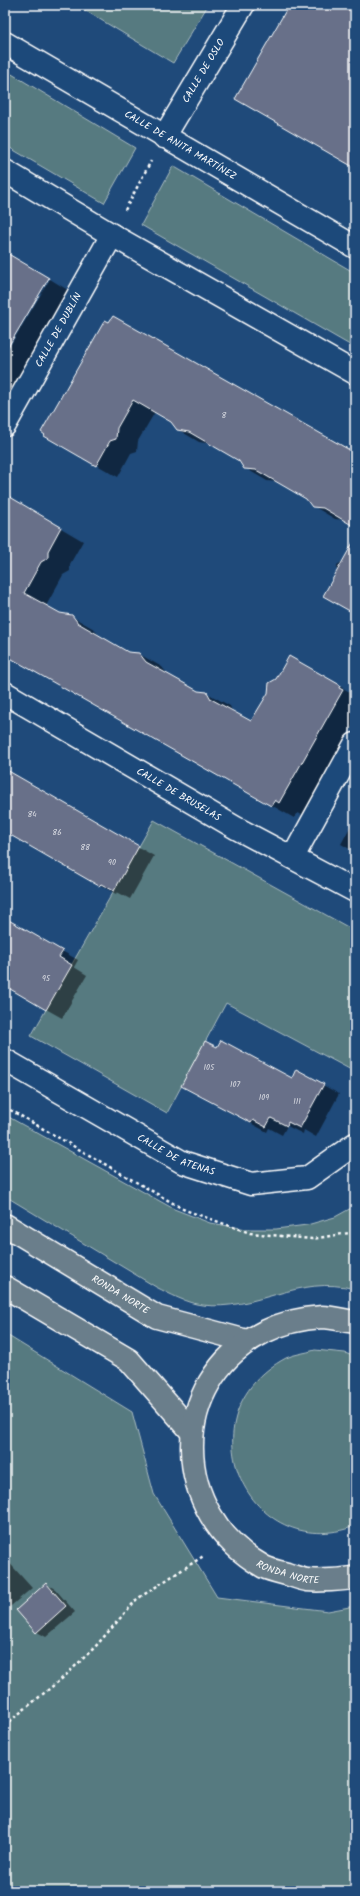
<svg xmlns="http://www.w3.org/2000/svg" width="360" height="1896" font-family="Kalam,sans-serif">
  <style>
    .green { fill: #567a80; stroke: #aabcc0 }
    .shadow { fill: #0007 }
    .building { fill: #677089; stroke: #fff }
    .lines { fill: none; stroke-linecap: round; stroke-linejoin: round }
    .street-casing { stroke: #fff; stroke-width: 25 }
    .secondary-casing { stroke: #fff; stroke-width: 25 }
    .primary-casing { stroke: #fff; stroke-width: 25 }
    .path { stroke: #fff; stroke-width: 2.5; stroke-dasharray: 3 3; stroke-linecap: butt }
    .street { stroke: #1f4a7a; stroke-width: 22 }
    .secondary { stroke: #1f4a7a; stroke-width: 22 }
    .primary { stroke: #6b7e8b; stroke-width: 22 }
    .labels { text-anchor: middle; dominant-baseline: central; stroke-width: 4; stroke-linejoin: round; paint-order: stroke }
    .number-label { font-size: 8px; fill: #d9dbe2 }
    .street-label { font-size: 10px; fill: #fff; stroke: #1f4a7a }
  </style>
  <rect width="100%" height="100%" fill="#1f4a7a"/>
  <filter id="ink" filterUnits="userSpaceOnUse"><feTurbulence type="fractalNoise" baseFrequency=".025" numOctaves="2"/><feDisplacementMap in="SourceGraphic" scale="8" xChannelSelector="R" yChannelSelector="G"/><feConvolveMatrix kernelMatrix="1 2 1 2 8 2 1 2 1" color-interpolation-filters="sRGB"/></filter>
  <g filter="url(#ink)">
    <path class="green" d="M76,5H208L173,63Z
      M5,70L135,148L104,203L5,145Z
      M173,166L355,273V348L141,225Z
      M154,820L355,931V1072L226,1003L167,1113L31,1036Z
      M5,1115L174,1209L210,1223L247,1229H276L307,1225L335,1217L355,1206V1289C298,1274 256,1312 202,1305C186,1303 170,1294 156,1287L5,1196Z
      M5,1334L132,1412L154,1494L217,1597L328,1611L355,1606V1891H5Z
      M315,1350L345,1353L355,1357V1526C249,1566 179,1415 286,1358C294,1354 306,1353 315,1350Z"/>
    <path class="shadow" d="M50,279L71,292L5,402V354Z
      M105,321L355,455V526L345,520L335,519L313,506L307,498L278,482L267,481L245,468L240,460L212,444L199,442L177,429L172,422L155,412L138,441L137,451L131,453L118,477L46,436Z
      M10,498L83,541L70,564V571L63,575L46,606L60,614L71,616L94,629L100,637L128,653L139,654L162,667L168,675L197,692L207,693L230,706L233,713L251,723L289,657L355,695V721L302,815L298,813L294,818L5,654V499Z
      M355,541V613L337,573V565L343,561Z
      M5,771L154,856L130,899L117,892L116,894L5,831Z
      M355,818V852L341,844Z
      M5,919L78,960L74,967L87,975L62,1018L5,986Z
      M218,1049L293,1079L323,1085L339,1094L316,1137L304,1130L303,1134L287,1126L282,1135L269,1128L267,1132L198,1095Z
      M5,1558L32,1588L5,1611Z
      M46,1584L55,1589L75,1612L46,1637L37,1632Z"/>
    <path class="building" d="M289,5H341L355,13V168L235,99Z
      M5,252L49,278L5,352Z
      M113,316L355,453V527L323,508L312,507L306,499L256,470L244,469L239,461L189,432L177,430L171,422L133,400L117,428L116,439L110,441L96,466L44,436L45,435L41,432L105,320L109,322Z
      M5,494L61,527L48,551V558L41,562L24,593L60,613L72,615L78,623L128,652L139,653L146,662L198,691L207,692L211,699L251,721L268,693L269,683L276,679L289,656L340,685L339,688L343,690L279,803L275,800L271,806L5,655Z
      M355,539V614L323,596Z
      M5,769L139,846L114,891L101,884L99,886L5,832Z
      M5,918L63,951L59,957L72,965L46,1010L5,986Z
      M221,1040L292,1078L296,1069L324,1084L300,1128L288,1122L287,1126L271,1118L266,1127L253,1120L251,1123L181,1086L205,1041L217,1047Z
      M46,1583L66,1606L36,1633L16,1610Z"/>
    <g class="lines">
      <g class="street-casing">
        <g id="street">
          <path id="s1" d="M164,137L243,5"/>
          <path id="s2" d="M5,425L112,235"/>
          <path id="s3" d="M5,693L236,828L355,891"/>
          <path d="M293,857L355,744"/>
          <path id="s4" d="M5,1060L182,1162L251,1184L307,1178L355,1144"/>
        </g>
      </g>
      <g class="secondary-casing">
        <g id="secondary">
          <path id="s5" d="M5,43L355,247"/>
          <path d="M5,171L112,235L355,373"/>
        </g>
      </g>
      <g class="primary-casing">
        <g id="primary">
          <path id="s6" d="M5,1225L157,1317L247,1341"/>
          <path d="M5,1287L129,1360L192,1432"/>
          <path id="s7" d="M355,1322C345,1321 333,1317 322,1317C302,1318 282,1323 264,1332C166,1382 170,1514 264,1567C270,1570 279,1572 287,1574C293,1576 300,1579 307,1580C316,1581 346,1580 355,1577"/>
        </g>
      </g>
      <path class="path" d="M125,210L151,161
        M5,1107L185,1210L250,1233L312,1239L355,1232
        M5,1725L65,1676L95,1647L137,1599L205,1555"/>
      <use href="#street" class="street"/>
      <use href="#secondary" class="secondary"/>
      <use href="#primary" class="primary"/>
    </g>
  </g>
  <g class="labels">
    <g class="number-label">
      <text x="224" y="415">8</text>
      <text x="32" y="814">84</text>
      <text x="57" y="832">86</text>
      <text x="85" y="847">88</text>
      <text x="112" y="862">90</text>
      <text x="46" y="978">95</text>
      <text x="209" y="1067">105</text>
      <text x="235" y="1084">107</text>
      <text x="264" y="1097">109</text>
      <text x="297" y="1101">111</text>
    </g>
    <g class="street-label">
      <text stroke="none"><textPath href="#s1" startOffset="77">CALLE DE OSLO</textPath></text>
      <text stroke="none"><textPath href="#s5" startOffset="203">CALLE DE ANITA MARTÍNEZ</textPath></text>
      <text stroke="none"><textPath href="#s2" startOffset="109">CALLE DE DUBLÍN</textPath></text>
      <text stroke="none"><textPath href="#s3" startOffset="201">CALLE DE BRUSELAS</textPath></text>
      <text stroke="none"><textPath href="#s4" startOffset="196">CALLE DE ATENAS</textPath></text>
      <text stroke="none"><textPath href="#s6" startOffset="135">RONDA NORTE</textPath></text>
      <text stroke="none"><textPath href="#s7" startOffset="408">RONDA NORTE</textPath></text>
    </g>
  </g>
  <rect width="360" height="1896" fill="none" stroke="#1f4a7a" stroke-width="20"/>
  <rect x="10" y="10" width="340" height="1876" fill="none" stroke="#fff" stroke-width="1.5" filter="url(#ink)"/>
</svg>
